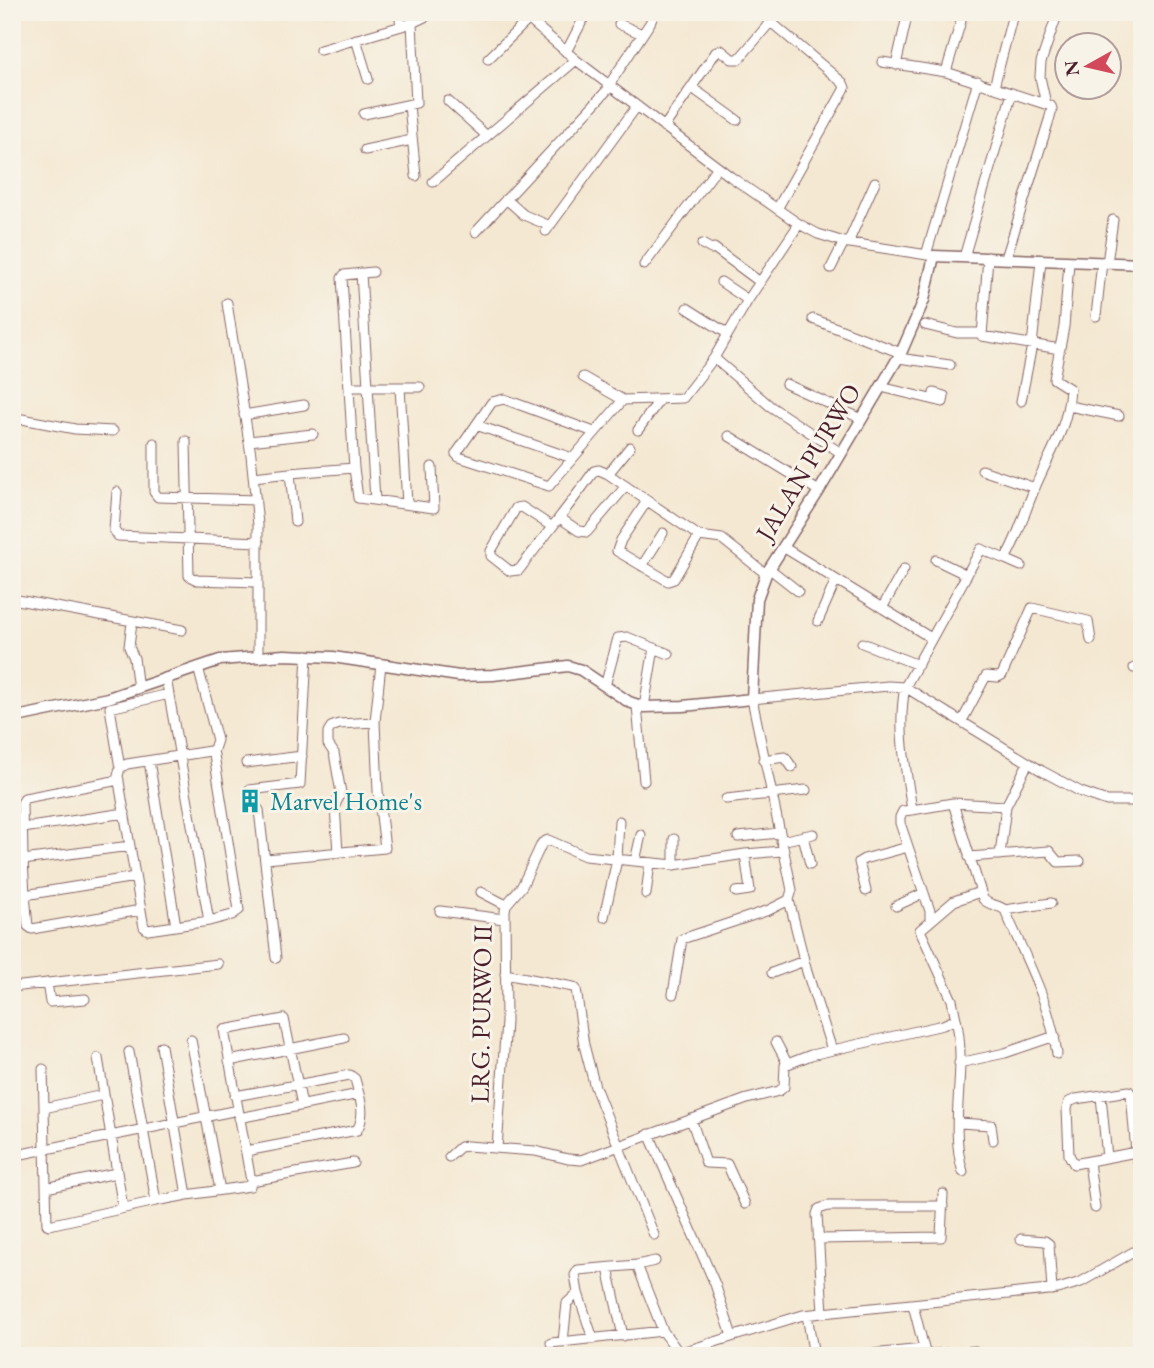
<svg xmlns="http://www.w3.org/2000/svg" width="1154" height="1368" font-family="'EB Garamond',serif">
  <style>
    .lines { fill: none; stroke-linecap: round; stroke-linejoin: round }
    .minor-casing { stroke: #866565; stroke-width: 11 }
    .tertiary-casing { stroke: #866565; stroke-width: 13 }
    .minor { stroke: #fff; stroke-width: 9 }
    .tertiary { stroke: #fff; stroke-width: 10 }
    .labels { text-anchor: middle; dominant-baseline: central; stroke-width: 6; stroke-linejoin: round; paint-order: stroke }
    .street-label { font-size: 26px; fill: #4a1f2b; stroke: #f7f3e8 }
    .culture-label { font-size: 26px; fill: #0d838f; stroke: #f7f3e8; text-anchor: start }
  </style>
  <rect width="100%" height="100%" fill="#f7f3e8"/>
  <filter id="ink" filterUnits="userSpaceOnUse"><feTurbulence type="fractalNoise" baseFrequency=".0143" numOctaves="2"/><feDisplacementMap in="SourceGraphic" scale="14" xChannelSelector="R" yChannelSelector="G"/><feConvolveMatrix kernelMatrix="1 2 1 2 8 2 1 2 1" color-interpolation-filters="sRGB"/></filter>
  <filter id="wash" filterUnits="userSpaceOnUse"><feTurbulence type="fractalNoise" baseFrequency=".00686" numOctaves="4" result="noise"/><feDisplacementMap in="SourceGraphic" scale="28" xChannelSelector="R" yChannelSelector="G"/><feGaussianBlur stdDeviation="1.57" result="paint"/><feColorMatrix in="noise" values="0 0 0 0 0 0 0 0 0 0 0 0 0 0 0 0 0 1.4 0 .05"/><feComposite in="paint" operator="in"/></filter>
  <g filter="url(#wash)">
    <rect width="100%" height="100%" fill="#f4e8d2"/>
  </g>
  <g filter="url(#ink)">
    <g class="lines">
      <g class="minor-casing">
        <path id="minor" d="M399,12L401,26
          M520,12L576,60L731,177L799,224L818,234L844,242L934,256
          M759,12L843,83L845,88L777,209
          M619,24L642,34
          M356,39L368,79
          M320,50L412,23
          M566,52L587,12
          M488,59L528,20
          M882,62L946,72L1051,106L1052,109L1049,120L1006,258
          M896,65L908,12
          M946,72L961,21
          M609,85L650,23L655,12
          M691,87L737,120
          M994,87L1013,14
          M448,101L487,136
          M1046,104L1040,77L1041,62L1058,12
          M409,105L416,176
          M364,114L416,103L412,23L435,12
          M664,127L716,52L721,50L732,59H739L779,12
          M365,150L412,140
          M433,182L576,60
          M506,199L524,215L550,226
          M546,231L637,106
          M476,232L611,86
          M848,243L875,182
          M702,244L711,249L714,248L760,282
          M926,255L978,81
          M964,257L1012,93
          M988,257L982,336L1060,349
          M1107,263L1113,220
          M644,265L718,167
          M831,268L844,242
          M361,273L375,500
          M721,282L748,300
          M227,303L251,455L258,525V656
          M687,308L728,334
          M1096,316L1102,262
          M813,319L901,353
          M925,325L957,333H980
          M714,358L770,406L841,453
          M898,358L950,365
          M583,377L623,400
          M786,384L862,419
          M349,387H420
          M400,387L407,504
          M881,387L943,402L944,396L934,393
          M1021,401L1032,345L1041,261
          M1069,406L1119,416
          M244,415L304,405
          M12,425L22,419L75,429L113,431
          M476,425L572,458
          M638,430L660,399
          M594,432L504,399L492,402L456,454L459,457L549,486L623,400L683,398L714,358L748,300L799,224
          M729,436L819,491
          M186,441L189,576L197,580L257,582
          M249,441L313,434
          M154,443V492L158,497L256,500
          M354,468L342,278L344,275L373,272
          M982,470L1035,488
          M290,473L354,468L358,498L434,508L432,467
          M608,474L630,447
          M253,477L290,473L295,522
          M117,492L114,530L118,536L259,542
          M647,501L621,540L617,551L668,581L674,579L699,536
          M560,518L579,531L587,532L626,486
          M551,526L522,507L516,508L491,551V556L510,571L519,570C544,537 570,505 594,471L599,470L608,474L699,536L722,539L766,574
          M783,547L931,638
          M1005,559L1021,566
          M936,560L967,575
          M642,566L663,533
          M770,569L798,591
          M12,599L182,630
          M882,608L904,569
          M818,621L836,580
          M132,622L129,647L134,658L138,689
          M862,643L918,665
          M198,667L217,740L213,752
          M1134,668H1142
          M166,678L209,921L148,930L144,927L143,922L118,776L120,768L127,764L210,751L214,755L239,910L232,915L209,921
          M605,686L618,638L627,637L669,654
          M637,706L644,781
          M644,707L654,648
          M962,721L986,676L998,677L1002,675L1032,608L1088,621L1091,640
          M763,760L785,757L792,767
          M149,761L176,926
          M246,763L302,756
          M120,768L110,708L169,694
          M249,790L300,784L307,655
          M726,799L806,790
          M953,803L983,899C989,906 998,904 1005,910C1025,958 1050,1001 1057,1054
          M259,810L276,958
          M912,810L953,803L1006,806L1028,763
          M23,828L125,813
          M803,836L810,864
          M738,837L779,833
          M781,841L813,834
          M130,846L23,860L25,895L135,877
          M338,853L335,805L341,793L334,753L328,744V732L331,727L339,724L375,722
          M1000,855L1006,806
          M969,857L1049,851L1058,862L1080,861
          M266,859L385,848L378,791L375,722L381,664
          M23,860L22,803L25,798L119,780
          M635,861L641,835
          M674,865V839
          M866,891L859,862L864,859L908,847
          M481,892L506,905
          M736,892L750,890L745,854
          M646,894L650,863
          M25,895L28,926L32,929L141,910
          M789,900L792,890L752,699L888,686L905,687L1042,771L1081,792L1107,801H1142
          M789,900L807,972L832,1050
          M896,906L924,893
          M1005,910L1051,903
          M440,911L504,919
          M604,917L617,860L619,821
          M930,919V911L900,823V817L903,811L912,810C906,769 897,729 905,687L981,549L1005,559C1018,538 1024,513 1034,490C1049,453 1067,432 1070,389L1054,379L1064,327L1069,262
          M772,973L804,961
          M505,974L573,987L576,989L584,1045L595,1087L654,1235
          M47,983L50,1002L85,999
          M12,987L218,964
          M673,994L682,939L769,910L789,900
          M956,1019C968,1069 948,1124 963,1172
          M191,1040L220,1190
          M776,1042L787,1063
          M161,1046L187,1195L250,1186L251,1181
          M129,1052L156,1201L187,1195
          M98,1058L123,1208
          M229,1061L344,1038
          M959,1063L1005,1053L1055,1036
          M43,1069L47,1224L49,1225L156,1201
          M235,1096L350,1075L355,1079C359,1095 367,1114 357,1130L246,1151
          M1101,1096L1107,1158
          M302,1105L284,1019L224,1030L251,1181L353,1163
          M44,1108L103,1095
          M239,1118L359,1094
          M691,1119L706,1163L727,1164L745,1204
          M959,1123L991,1125L993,1140
          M649,1134L715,1284L732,1336
          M497,1148L506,1022L505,911L506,905L522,886L542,843L548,840L585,856L674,865L745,854L783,851
          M1136,1152L1074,1164L1069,1155L1067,1109L1069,1102L1076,1099L1129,1091L1131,1094L1136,1152L1142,1181
          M12,1156L238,1110
          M449,1157L460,1147L467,1146L535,1151L568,1159L581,1160L747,1099L779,1091L784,1087L785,1065L811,1055L943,1025L956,1019L952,1000L920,930L954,901L980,892
          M1089,1162L1095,1208
          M46,1188L116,1173
          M818,1239L941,1237L943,1194
          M1021,1239L1045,1241L1049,1244L1052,1290
          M637,1265L655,1261
          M608,1268L623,1336
          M578,1293L593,1339
          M913,1305L926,1356
          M823,1313L817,1214L819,1209L828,1206H943
          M807,1315L814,1356
          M563,1342L567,1303L578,1293L575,1275L578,1270L637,1265L663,1331
          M551,1343L663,1331L679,1353
          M708,1343L711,1356
          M925,1355L975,1351
          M679,1356V1353L803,1315L1058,1289L1081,1282L1142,1247
          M746,1356H747
          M850,1356L924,1349"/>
      </g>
      <g class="tertiary-casing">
        <path id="tertiary" d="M12,718L108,698L220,660L284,655L333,657L459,676L493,675L568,666L581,670L629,702L644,707L683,706L752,699L757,599L766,574L819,491L901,353L924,300L934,256L1142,264"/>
      </g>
      <use href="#minor" class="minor"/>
      <use href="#tertiary" class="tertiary"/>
    </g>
  </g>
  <defs>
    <g id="building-bare" transform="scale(1.89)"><path d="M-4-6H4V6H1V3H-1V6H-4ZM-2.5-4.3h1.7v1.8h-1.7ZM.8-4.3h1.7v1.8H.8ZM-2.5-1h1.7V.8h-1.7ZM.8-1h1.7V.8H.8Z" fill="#0f9aa8" stroke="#f7f3e8" stroke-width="2.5" paint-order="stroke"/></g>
  </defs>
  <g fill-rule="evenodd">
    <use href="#building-bare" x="250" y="801"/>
  </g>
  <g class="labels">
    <g class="street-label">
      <text transform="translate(808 462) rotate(-59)">JALAN PURWO</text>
      <text transform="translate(481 1014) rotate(-89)">LRG. PURWO II</text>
    </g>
    <g class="culture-label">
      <text x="270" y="801">Marvel Home's</text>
    </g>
  </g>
  <rect width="1154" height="1368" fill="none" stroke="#f7f3e8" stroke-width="42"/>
  <g transform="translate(1088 66) rotate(262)"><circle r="33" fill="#f7f3e8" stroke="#b29e9c" stroke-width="2"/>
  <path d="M0-5L12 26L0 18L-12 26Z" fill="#d1495b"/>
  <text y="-10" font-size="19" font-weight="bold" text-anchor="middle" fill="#4a1f2b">N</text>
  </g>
</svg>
